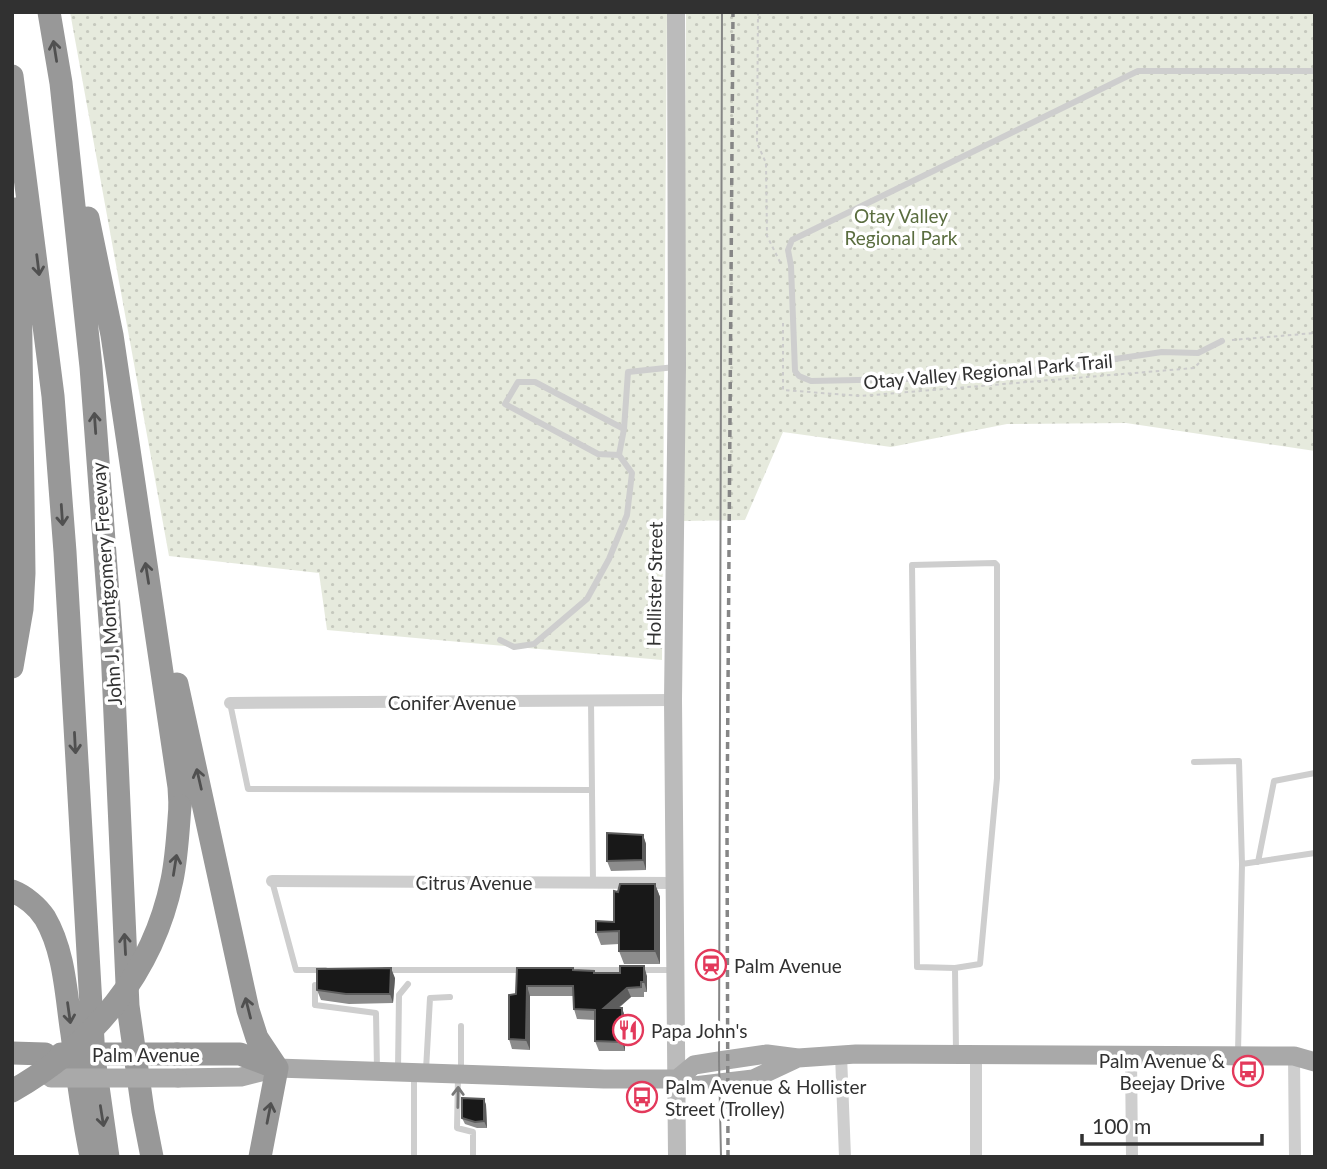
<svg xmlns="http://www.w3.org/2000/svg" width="1327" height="1169" font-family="Lato,sans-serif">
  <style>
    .green { fill: url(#green-dots) }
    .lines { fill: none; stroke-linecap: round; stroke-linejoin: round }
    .path { stroke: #cbcbcb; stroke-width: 2; stroke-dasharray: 3.5 3.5; stroke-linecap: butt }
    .lane { stroke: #cecece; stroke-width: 6 }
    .street { stroke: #cecece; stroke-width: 12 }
    .secondary { stroke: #bbb; stroke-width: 18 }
    .primary { stroke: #a9a9a9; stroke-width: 19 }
    .highway { stroke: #989898; stroke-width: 23 }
    .tram { stroke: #868686; stroke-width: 2 }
    .rail { stroke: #868686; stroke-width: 3.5; stroke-dasharray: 7 5; stroke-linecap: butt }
    .primary-bridge { stroke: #a9a9a9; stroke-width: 19 }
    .highway-bridge { stroke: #989898; stroke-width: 23 }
    .wall { fill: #8c8c8c }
    .shaded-wall { fill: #5d5d5d }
    .building { fill: #181818; stroke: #5d5d5d; stroke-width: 2 }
    .oneway { stroke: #505050 }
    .oneway2 { stroke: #787878 }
    .labels { text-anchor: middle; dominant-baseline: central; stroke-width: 7; stroke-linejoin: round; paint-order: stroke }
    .park-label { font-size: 19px; fill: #5a6d3f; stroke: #fff }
    .street-label { font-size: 19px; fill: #313131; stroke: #fff }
    .poi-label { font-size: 19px; fill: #313131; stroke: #fff; text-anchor: start }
  </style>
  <defs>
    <pattern id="green-dots" width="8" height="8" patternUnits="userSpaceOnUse" patternTransform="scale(1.75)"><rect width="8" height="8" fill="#e6eadd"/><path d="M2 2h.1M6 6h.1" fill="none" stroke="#c6c9be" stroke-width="1.8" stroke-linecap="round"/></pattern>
  </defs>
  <rect width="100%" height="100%" fill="#fff"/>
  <path class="green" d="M70,12H667L662,660L327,630L319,573L169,556Z
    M686,12H1315V451L1126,423L1007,424L891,447L783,432L745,520L682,521Z"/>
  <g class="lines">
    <path class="path" d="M758,12L757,143L766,163L767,236L780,262
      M783,323V390L861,396L1194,368L1200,362
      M1232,340L1315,333"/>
    <path class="lane" d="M1222,341L1198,353L1162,352L1061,367L951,378L811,381L799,376L795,371L791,266L788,250L792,240L1138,71H1315
      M624,429L535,382H518L505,404L598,454L619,455L624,429L628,372L675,367
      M995,563L997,565V778L980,964L955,968L917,967L912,565Z
      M500,640L514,647L534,644L587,599L609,559L627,515L632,473L619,455
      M591,701L593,882
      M230,703L248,789L592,790
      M1194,762L1239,761L1242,864L1238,1053
      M1258,862L1274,781L1315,773
      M1242,864L1315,853
      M272,881L296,970H325
      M955,968L956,1052
      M385,970H525
      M567,970H626
      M637,970H672
      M315,985V1005L376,1013L377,1069
      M461,1026V1071
      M398,1069L399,995L408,984
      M426,1070L430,998L450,997
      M458,1077L457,1128L473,1132V1157
      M414,1157V1074"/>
    <path class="street" d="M230,703L673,700
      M272,881L676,883
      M841,1055L845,1157
      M1131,1055L1132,1157
      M1294,1056L1295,1157
      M976,1157V1054"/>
    <path class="secondary" d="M676,12L677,366L673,700L677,1157"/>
    <path class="primary" d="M178,1078L241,1077L277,1068L604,1079H677L694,1086L753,1079L798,1058
      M677,1079L694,1065L719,1061L767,1054L798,1058L856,1054L1294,1056L1315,1062"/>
    <path class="highway" d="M49,12L61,83L91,367L112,648L128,1006L143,1111L152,1157
      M12,76L53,396L65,552L94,1058L108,1157
      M88,218L112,335L179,787L180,806
      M12,667L22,609L24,573L20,270L16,209
      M177,684L248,1010L257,1038L277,1068L260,1157
      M12,891C25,896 38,907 45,918C65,952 66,996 72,1034C77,1075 83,1116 91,1157
      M12,1053L45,1054
      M177,1054H240L277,1068"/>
    <path class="tram" d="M721,1157L719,1061L722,12"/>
    <path class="rail" d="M728,1157L727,824L733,12"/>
    <path class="primary-bridge" d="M51,1078H178"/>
    <path class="highway-bridge" d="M61,1054H177
      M12,1091C93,1045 153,973 172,880C177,856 178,831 180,806"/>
  </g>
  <path class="wall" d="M643,835L646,844V870L611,871L607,861Z
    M655,884L660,897V964H624L619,951V944L601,945L596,932L614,922L618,892Z
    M517,968L574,970L595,973L647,976V992H644V997H631L619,1008H622L625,1017V1051H599L595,1041V1020L577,1019L574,1009V996H530V1050L512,1049L509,1039L516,994Z
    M395,978L393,1003L349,1004L321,1000L317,990Z
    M484,1099L486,1105L487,1128H477L465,1124L462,1118Z"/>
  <path class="shaded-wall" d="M643,835L646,844V870L643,860Z
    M655,884L660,897V964L655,951Z
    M644,966L647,976V992L644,982Z
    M391,968L395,978L393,1003L390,994Z
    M527,986L530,996V1050L526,1040Z
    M627,988L631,997L607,1017L604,1008Z
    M622,1008L625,1017V1051L622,1042Z
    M484,1099L486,1105L487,1128L484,1121Z"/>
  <path class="building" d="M607,833L643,835V860L607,861Z
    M620,884H655V951H619V931L596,932V921L614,922V891L618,892Z
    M620,966H644V982H641V987L627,988L604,1008H622V1042L595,1041V1010L574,1009L573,986H527L526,1040L509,1039V995L516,994L517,968H573V970L594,971V973H620Z
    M391,968L390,994H346L317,990V969Z
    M462,1098L484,1099V1121L475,1122L462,1118Z"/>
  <defs><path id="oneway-shaft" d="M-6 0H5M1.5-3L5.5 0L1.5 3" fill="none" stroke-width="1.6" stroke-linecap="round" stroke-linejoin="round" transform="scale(1.75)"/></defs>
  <g class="oneway">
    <use href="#oneway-shaft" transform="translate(55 51) rotate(-99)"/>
    <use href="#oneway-shaft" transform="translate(38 265) rotate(83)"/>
    <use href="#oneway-shaft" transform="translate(95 423) rotate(-94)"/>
    <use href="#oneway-shaft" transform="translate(62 515) rotate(86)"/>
    <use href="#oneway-shaft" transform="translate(147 573) rotate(-99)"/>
    <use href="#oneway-shaft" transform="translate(75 743) rotate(87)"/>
    <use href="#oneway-shaft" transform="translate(199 779) rotate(-103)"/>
    <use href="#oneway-shaft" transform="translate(175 865) rotate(-81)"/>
    <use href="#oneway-shaft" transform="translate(125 944) rotate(-93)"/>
    <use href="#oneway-shaft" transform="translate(248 1008) rotate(-104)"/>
    <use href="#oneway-shaft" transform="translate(69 1013) rotate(82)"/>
    <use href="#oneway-shaft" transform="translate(269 1113) rotate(-79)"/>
    <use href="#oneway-shaft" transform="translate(102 1116) rotate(81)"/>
  </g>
  <use class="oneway2" href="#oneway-shaft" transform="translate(458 1097) rotate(-89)"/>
  <defs>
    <g id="station-ring" transform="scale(1.575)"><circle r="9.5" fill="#fff" stroke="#e3395b" stroke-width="1.5"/><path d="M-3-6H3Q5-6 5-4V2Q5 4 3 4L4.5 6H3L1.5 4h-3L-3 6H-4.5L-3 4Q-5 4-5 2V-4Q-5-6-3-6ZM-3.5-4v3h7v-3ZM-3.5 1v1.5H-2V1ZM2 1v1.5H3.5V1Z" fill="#e3395b"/></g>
    <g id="restaurant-ring" transform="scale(1.575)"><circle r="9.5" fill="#fff" stroke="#e3395b" stroke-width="1.5"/><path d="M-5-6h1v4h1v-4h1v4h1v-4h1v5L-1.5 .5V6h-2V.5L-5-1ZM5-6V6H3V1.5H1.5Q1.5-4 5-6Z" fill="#e3395b"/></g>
    <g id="bus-ring" transform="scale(1.575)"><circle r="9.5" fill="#fff" stroke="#e3395b" stroke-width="1.5"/><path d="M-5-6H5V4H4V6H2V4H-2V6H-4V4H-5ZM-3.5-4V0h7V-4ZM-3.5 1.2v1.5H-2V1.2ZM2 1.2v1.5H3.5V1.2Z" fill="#e3395b"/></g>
  </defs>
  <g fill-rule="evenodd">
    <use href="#station-ring" x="711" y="965"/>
    <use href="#restaurant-ring" x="628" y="1030"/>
    <use href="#bus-ring" x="1248" y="1071"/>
    <use href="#bus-ring" x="642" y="1097"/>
  </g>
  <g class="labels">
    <g class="park-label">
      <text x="901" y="215">Otay Valley<tspan x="901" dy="22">Regional Park</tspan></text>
    </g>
    <g class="street-label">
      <text transform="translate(988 371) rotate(-5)">Otay Valley Regional Park Trail</text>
      <text transform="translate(106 584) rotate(-94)">John J. Montgomery Freeway</text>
      <text transform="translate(654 584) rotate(-89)">Hollister Street</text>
      <text x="452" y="702">Conifer Avenue</text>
      <text x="474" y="882">Citrus Avenue</text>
      <text x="146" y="1054">Palm Avenue</text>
    </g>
    <g class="poi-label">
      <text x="734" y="965">Palm Avenue</text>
      <text x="651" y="1030">Papa John's</text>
      <text x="1225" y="1060" text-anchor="end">Palm Avenue &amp;<tspan x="1225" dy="22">Beejay Drive</tspan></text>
      <text x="665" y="1086">Palm Avenue &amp; Hollister<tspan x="665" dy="22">Street (Trolley)</tspan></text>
    </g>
  </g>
  <rect width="1327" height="1169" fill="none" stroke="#313131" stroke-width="28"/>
  <path d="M1082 1134v10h180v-10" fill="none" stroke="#313131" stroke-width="3.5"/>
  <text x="1092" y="1134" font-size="21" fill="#313131" stroke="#ffffff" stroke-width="5" paint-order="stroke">100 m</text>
</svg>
